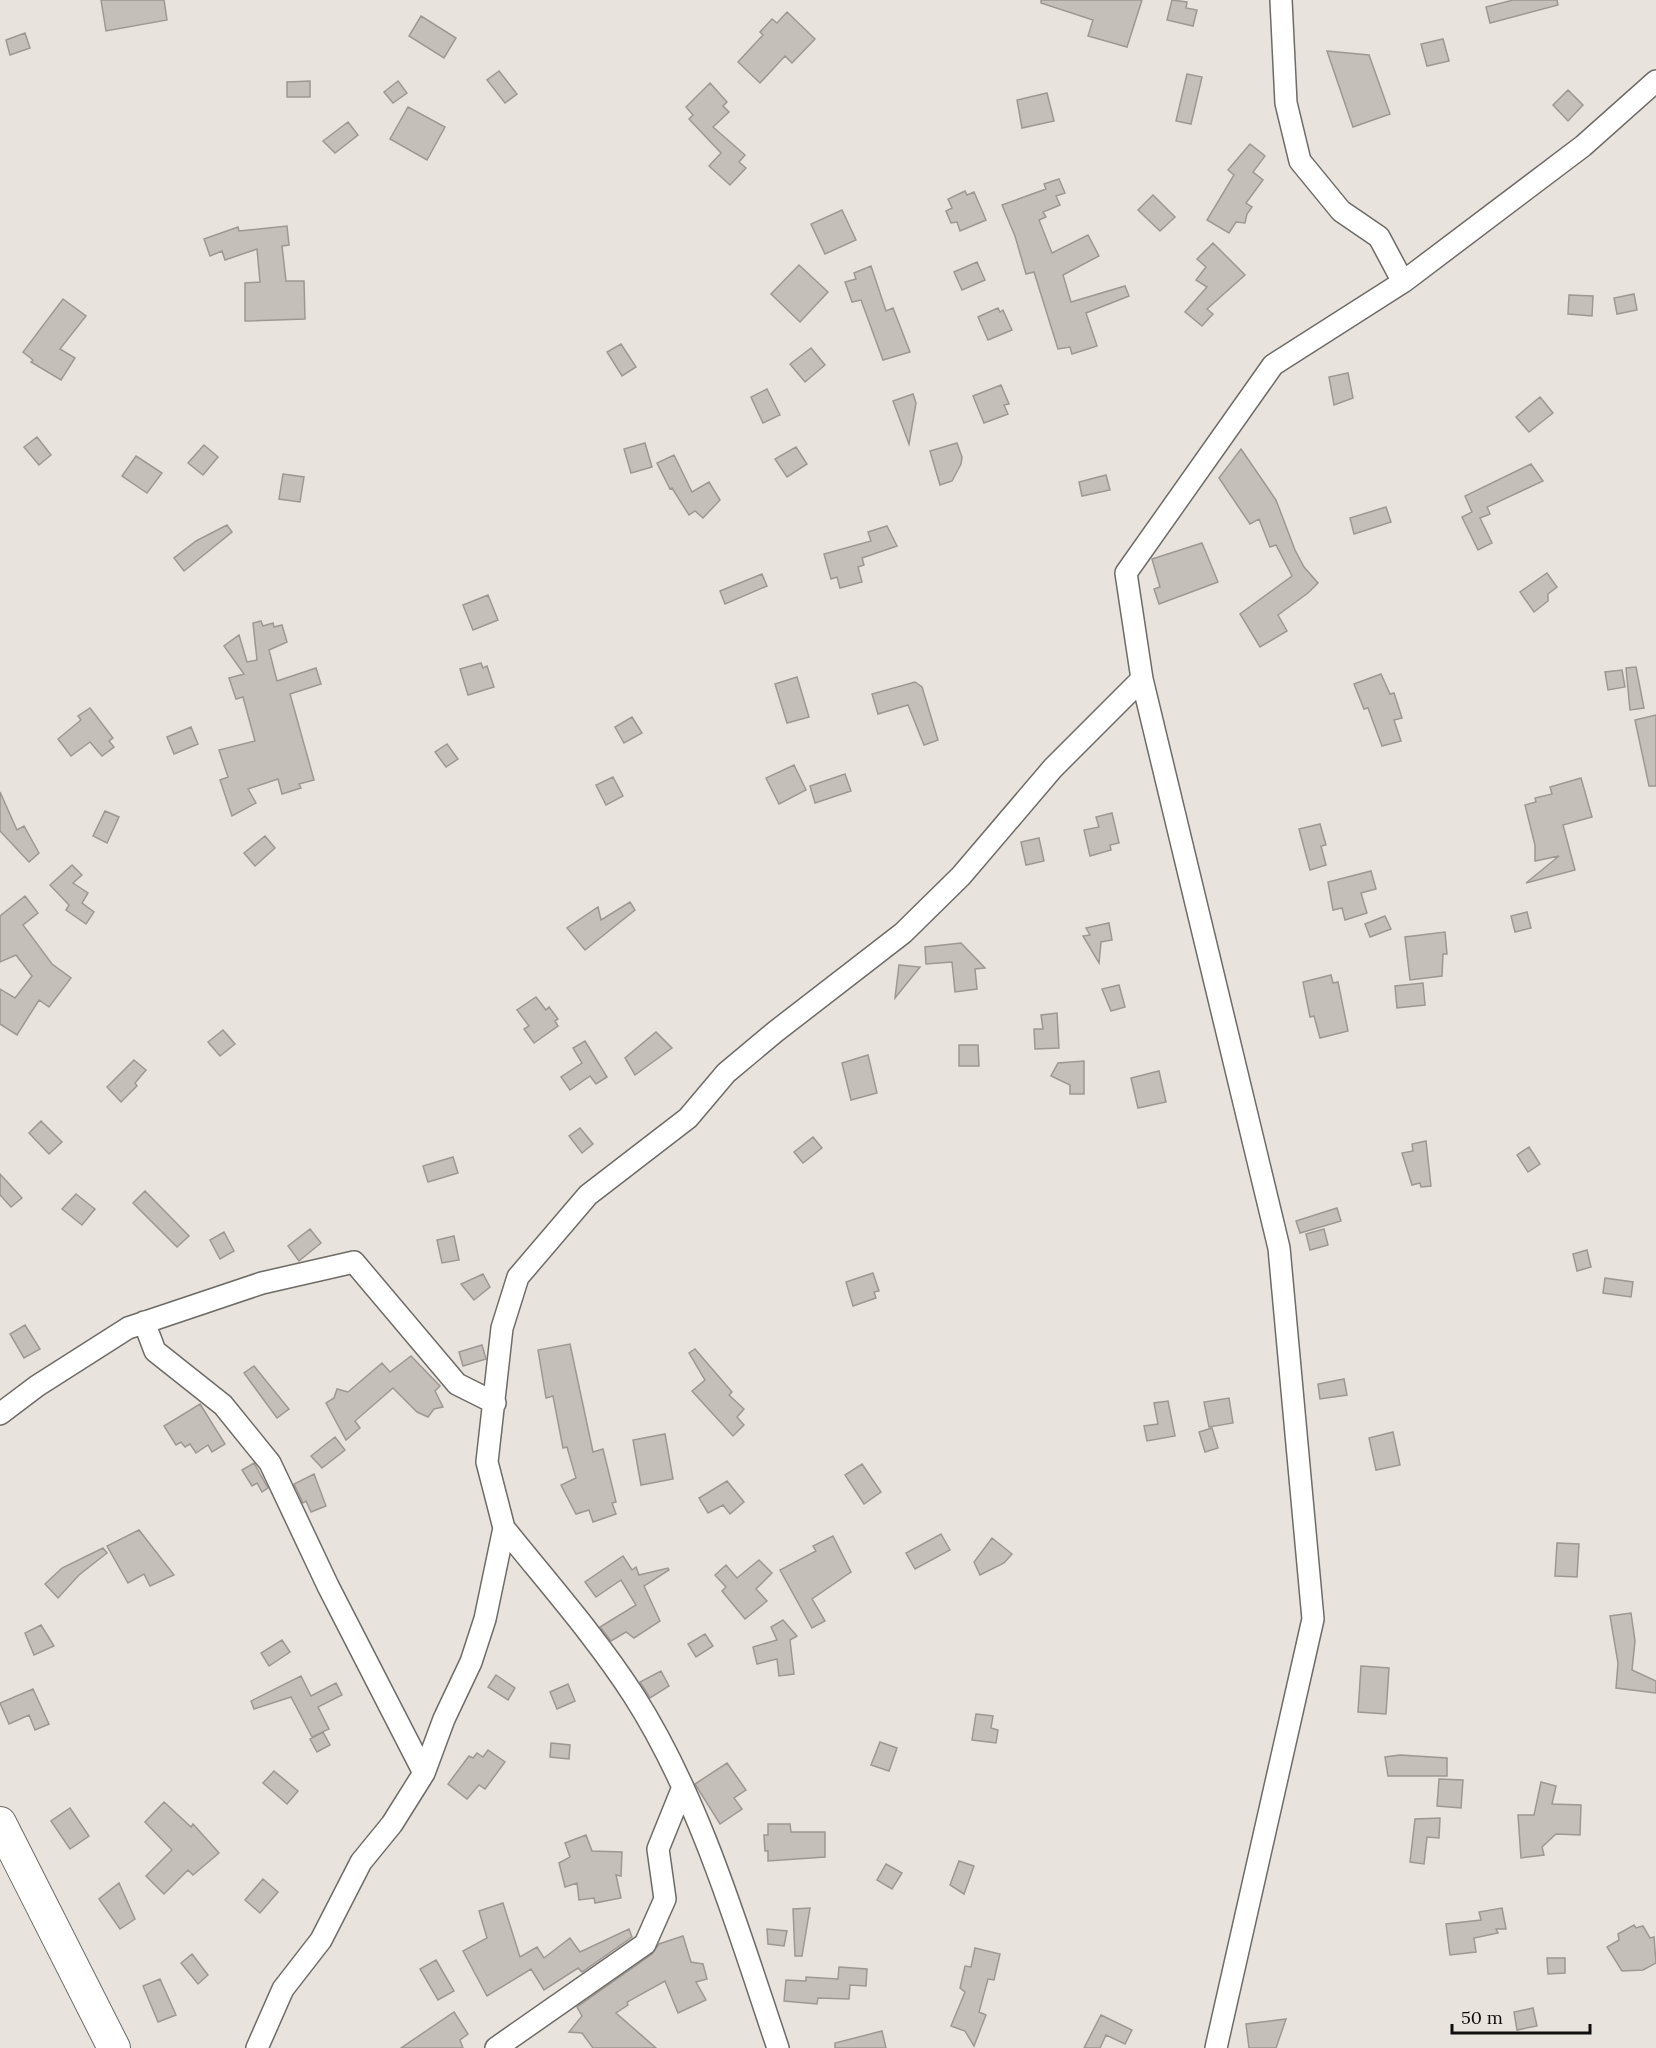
<svg xmlns="http://www.w3.org/2000/svg" width="1656" height="2048" font-family="Lora,serif">
  <style>
    .building { fill: #c5bfba; stroke: #9d9893; stroke-width: 1.5 }
    .lines { fill: none; stroke-linecap: round; stroke-linejoin: round }
    .minor-casing { stroke: #6f6b66; stroke-width: 24 }
    .secondary-casing { stroke: #6f6b66; stroke-width: 34 }
    .minor { stroke: #fff; stroke-width: 21 }
    .secondary { stroke: #fff; stroke-width: 32 }
  </style>
  <rect width="100%" height="100%" fill="#e8e3dd"/>
  <path class="building" d="M101,0H164L167,20L106,31Z
    M1041,0H1142L1127,47L1088,36L1093,20L1041,3Z
    M1172,0L1187,2L1186,8L1197,10L1193,26L1167,20Z
    M1513,0H1557L1558,5L1490,23L1486,7Z
    M787,12L815,39L792,63L785,56L760,83L738,62L763,35L760,32L772,19L777,23Z
    M421,16L456,38L444,58L409,36Z
    M25,33L30,48L10,55L6,40Z
    M1443,39L1449,61L1427,66L1421,44Z
    M1327,51L1369,55L1390,114L1353,127Z
    M499,71L517,94L505,103L487,80Z
    M1187,74L1202,77L1191,124L1176,121Z
    M310,81V97H287V82Z
    M398,81L407,93L393,103L384,92Z
    M710,83L727,102L723,106L729,112L713,127L745,155L739,162L746,168L730,185L709,166L721,153L689,119L693,115L686,107Z
    M1568,90L1583,105L1568,121L1553,105Z
    M1047,93L1054,121L1022,128L1017,100Z
    M408,107L445,127L427,160L390,139Z
    M348,122L358,135L335,153L323,141Z
    M1250,144L1265,156L1253,172L1263,180L1246,203L1252,207L1247,214L1245,223L1236,222L1229,233L1207,220L1234,175L1228,170Z
    M1059,179L1065,193L1056,196L1060,205L1043,212L1046,217L1039,220L1052,253L1088,235L1099,256L1063,275L1071,302L1125,286L1129,296L1086,313L1097,346L1072,354L1070,347L1058,349L1034,272L1026,274L1015,236L1002,205L1046,189L1044,184Z
    M965,191L967,195L974,192L986,220L960,231L957,222L951,223L946,211L952,208L948,199Z
    M1153,195L1175,217L1160,231L1138,210Z
    M842,210L856,240L825,254L811,224Z
    M287,226L289,245L282,246L286,281H304L305,319L245,321V283L260,282L257,249L225,260L222,251L210,256L204,239L238,227L239,231Z
    M1213,243L1245,275L1207,309L1213,314L1202,326L1185,312L1207,287L1196,280L1206,267L1197,259Z
    M977,262L985,280L962,290L954,272Z
    M799,265L828,292L800,322L771,294Z
    M871,266L886,311L893,308L910,352L883,360L861,300L852,302L845,282L856,279L854,273Z
    M1634,294L1637,310L1617,314L1614,298Z
    M1569,295L1593,296L1592,316L1568,314Z
    M63,299L86,316L60,349L75,358L61,380L31,362L33,360L23,352Z
    M998,308L1000,312L1003,310L1012,330L988,340L978,317Z
    M621,344L636,367L622,376L607,352Z
    M811,348L825,365L805,382L790,364Z
    M1348,373L1353,398L1334,405L1329,377Z
    M1001,385L1009,404L1004,405L1008,414L984,423L973,396Z
    M767,389L780,415L763,423L751,397Z
    M913,394L916,403L909,444L893,401Z
    M1540,397L1553,413L1529,432L1516,417Z
    M37,437L51,455L39,465L24,447Z
    M645,443L652,467L631,473L624,449Z
    M957,443L962,457L961,464L952,481L940,485L930,451Z
    M204,445L218,457L203,475L188,463Z
    M796,447L807,464L787,477L775,459Z
    M1241,449L1276,500L1295,550L1304,567L1318,583L1308,593L1278,615L1287,631L1260,647L1240,614L1292,576L1276,545L1270,547L1259,519L1250,524L1219,478Z
    M674,455L692,492L709,482L720,500L703,518L695,511L689,515L672,488L670,489L657,463Z
    M136,456L162,473L147,493L122,476Z
    M1531,464L1543,481L1487,507L1490,514L1480,518L1492,543L1478,550L1462,517L1472,512L1465,496Z
    M283,474L304,477L300,502L279,499Z
    M1106,475L1110,490L1082,496L1079,482Z
    M1386,507L1391,522L1354,534L1350,518Z
    M227,525L232,532L184,571L174,558L196,541Z
    M887,526L897,546L862,558L864,565L858,567L862,582L840,588L837,577L831,579L824,554L871,541L868,532Z
    M1202,543L1218,582L1159,604L1154,589L1160,587L1152,559Z
    M1547,573L1557,587L1548,594V601L1534,612L1520,592Z
    M762,574L767,586L725,604L720,591Z
    M488,595L498,620L473,630L463,605Z
    M261,621L263,626L273,623L274,627L282,625L287,642L269,650L277,681L316,668L321,684L290,694L314,780L299,784L301,788L282,794L278,779L248,789L256,803L232,816L220,780L228,777L219,750L255,741L243,697L236,699L229,678L244,674L224,646L239,635L247,662L257,660L253,623Z
    M481,663L483,668L487,666L494,687L468,695L460,669Z
    M1636,667L1644,708L1630,710L1626,668Z
    M1622,670L1625,687L1608,690L1605,672Z
    M1381,674L1390,694L1394,693L1402,718L1394,720L1401,741L1382,746L1368,708L1364,709L1354,684Z
    M797,677L809,717L787,723L775,684Z
    M915,682L922,687L938,740L924,745L908,705L878,714L872,694Z
    M90,708L113,738L109,741L114,747L102,756L90,742L71,756L58,739L81,720L78,716Z
    M1656,715V786H1649L1635,720Z
    M632,717L642,733L624,743L615,727Z
    M191,727L198,744L174,754L167,737Z
    M447,744L458,759L446,767L435,752Z
    M794,765L806,790L779,804L766,778Z
    M845,774L851,791L815,803L810,786Z
    M613,777L623,796L606,805L596,785Z
    M1581,778L1592,817L1563,825L1575,870L1526,883L1559,856L1535,861V845L1525,805L1536,802L1535,798L1552,794L1550,787Z
    M0,792L17,830L24,826L39,853L29,862L0,831Z
    M105,811L119,817L107,843L93,836Z
    M1112,813L1119,843L1110,845L1111,850L1090,856L1084,830L1099,827L1096,817Z
    M1320,824L1326,845L1321,846L1326,865L1310,870L1299,829Z
    M265,836L275,848L255,866L244,853Z
    M1039,838L1044,861L1026,865L1021,842Z
    M72,865L82,875L73,883L88,893L82,903L94,912L86,924L66,910L69,905L50,885Z
    M1371,871L1376,889L1361,893L1367,913L1345,920L1342,908L1333,910L1328,882Z
    M25,896L38,913L23,925L52,964L71,978L49,1007L39,1000L17,1035L0,1024V989L15,998L32,976L16,955L0,962V916Z
    M630,902L635,910L585,950L567,928L598,907L601,920Z
    M1527,912L1531,928L1515,932L1511,916Z
    M1385,916L1391,929L1370,937L1365,924Z
    M1109,923L1112,940L1101,942L1099,963L1083,936L1090,935L1086,928Z
    M1445,932L1447,954H1443L1442,976L1410,980L1405,937Z
    M961,943L985,968L975,969L977,989L955,992L952,962L926,964L925,947Z
    M899,965L920,967L895,998Z
    M1331,975L1333,983L1338,982L1348,1031L1320,1038L1314,1016L1310,1017L1303,982Z
    M1423,983L1425,1005L1397,1008L1395,986Z
    M1119,985L1125,1007L1111,1011L1102,989Z
    M536,997L546,1010L549,1007L558,1019L555,1021L558,1026L534,1043L524,1029L529,1026L517,1010Z
    M1057,1013L1059,1048L1035,1049L1034,1029H1043L1041,1015Z
    M223,1030L235,1044L220,1056L208,1042Z
    M656,1032L672,1048L635,1075L625,1058Z
    M585,1041L607,1077L596,1084L590,1076L570,1090L561,1077L582,1063L573,1048Z
    M959,1045H978L979,1066H959Z
    M868,1055L877,1093L851,1100L842,1063Z
    M134,1060L146,1070L135,1083L137,1086L121,1102L107,1087Z
    M1084,1061V1094H1070V1085L1051,1076L1058,1063Z
    M1159,1071L1166,1102L1138,1108L1131,1078Z
    M41,1121L62,1142L49,1154L29,1133Z
    M580,1128L593,1144L582,1153L569,1136Z
    M813,1137L822,1148L803,1163L794,1152Z
    M1426,1141L1431,1186L1421,1187L1420,1183L1412,1185L1402,1153L1413,1151L1412,1144Z
    M1529,1147L1540,1164L1528,1172L1517,1155Z
    M453,1157L458,1173L428,1182L423,1166Z
    M0,1174L22,1198L11,1207L0,1195Z
    M145,1191L189,1236L177,1247L133,1203Z
    M76,1194L95,1209L82,1225L62,1209Z
    M1337,1208L1341,1221L1300,1233L1296,1221Z
    M310,1229L321,1243L299,1261L288,1246Z
    M1324,1229L1328,1245L1310,1250L1306,1234Z
    M224,1232L234,1251L220,1259L210,1240Z
    M454,1236L459,1260L442,1263L437,1240Z
    M1587,1250L1591,1267L1577,1271L1573,1254Z
    M873,1273L879,1291L874,1292L876,1298L853,1306L846,1282Z
    M483,1274L490,1287L474,1300L461,1284Z
    M1605,1278L1633,1282L1631,1297L1603,1293Z
    M25,1325L40,1349L24,1358L10,1334Z
    M570,1344L593,1452L603,1449L616,1502L612,1503L616,1514L593,1522L589,1510L576,1514L561,1485L576,1478L567,1447L563,1448L553,1396L546,1398L538,1350Z
    M482,1345L486,1359L463,1366L459,1352Z
    M695,1349L732,1392L729,1395L744,1409L737,1417L744,1425L733,1436L692,1391L705,1380L689,1353Z
    M411,1356L440,1386L435,1391L443,1407L434,1409L428,1417L417,1412L393,1388L355,1421L360,1428L346,1440L326,1403L334,1398L337,1389L348,1392L382,1363L390,1372Z
    M254,1366L289,1409L277,1418L244,1373Z
    M1344,1379L1347,1395L1320,1399L1318,1384Z
    M1229,1398L1233,1423L1209,1427L1204,1402Z
    M1168,1401L1175,1436L1147,1441L1144,1426L1158,1424L1154,1403Z
    M200,1404L225,1444L212,1452L208,1445L196,1453L190,1444L185,1447L181,1442L176,1445L164,1426Z
    M1212,1428L1218,1448L1205,1452L1199,1432Z
    M1393,1432L1400,1465L1376,1470L1369,1438Z
    M665,1434L673,1479L641,1485L633,1440Z
    M335,1437L345,1450L322,1468L311,1456Z
    M254,1463L268,1488L262,1492L257,1483L252,1486L242,1470Z
    M862,1464L881,1492L864,1504L845,1475Z
    M314,1474L326,1506L311,1512L306,1501L303,1503L294,1484Z
    M727,1481L744,1502L730,1514L723,1505L708,1513L699,1498Z
    M139,1530L174,1575L150,1586L144,1574L128,1583L107,1546Z
    M941,1534L950,1550L915,1569L906,1553Z
    M833,1536L851,1572L812,1599L825,1621L812,1628L780,1570L816,1551L813,1546Z
    M992,1538L1012,1554L1004,1563L980,1575L974,1562Z
    M1557,1543L1579,1544L1577,1577L1555,1576Z
    M103,1548L107,1553L79,1575L58,1598L45,1584L62,1568Z
    M623,1556L632,1570L636,1567L639,1575L668,1568L669,1570L644,1586L660,1621L634,1638L626,1632L611,1641L600,1627L636,1605L621,1580L596,1597L585,1582Z
    M759,1560L772,1573L756,1589L767,1601L745,1619L722,1591L726,1587L715,1575L726,1565L737,1578Z
    M1631,1613L1635,1641L1632,1670L1656,1681V1693L1616,1688L1618,1663L1610,1616Z
    M783,1620L797,1636L790,1640L794,1674L779,1676L777,1659L757,1664L753,1647L777,1640L771,1627Z
    M41,1625L54,1646L34,1655L25,1633Z
    M705,1634L713,1646L696,1657L688,1644Z
    M282,1640L290,1652L269,1666L261,1653Z
    M1361,1666L1389,1668L1386,1714L1358,1712Z
    M661,1671L669,1686L650,1698L640,1682Z
    M496,1675L515,1688L508,1700L488,1687Z
    M301,1676L311,1696L336,1683L342,1695L318,1707L329,1729L312,1737L291,1697L254,1709L251,1701Z
    M568,1684L575,1701L557,1709L550,1692Z
    M33,1689L49,1724L35,1730L29,1715L9,1724L0,1703Z
    M976,1714L993,1716L991,1728L998,1730L996,1743L972,1740Z
    M323,1732L330,1745L317,1752L310,1739Z
    M880,1742L897,1748L889,1771L871,1765Z
    M551,1743L570,1745L569,1759L550,1757Z
    M488,1750L505,1762L485,1789L479,1785L467,1799L448,1784L469,1756L473,1758L477,1753L483,1757Z
    M1400,1755L1447,1758V1776H1388L1385,1757Z
    M727,1763L746,1790L734,1798L742,1809L720,1824L695,1784Z
    M274,1771L298,1791L287,1804L263,1783Z
    M1439,1779L1463,1780L1461,1808L1437,1806Z
    M1541,1782L1556,1786L1552,1804L1581,1805L1580,1835L1556,1834L1542,1847L1544,1855L1521,1858L1518,1815H1534Z
    M164,1802L191,1827L193,1824L219,1853L193,1875L188,1870L164,1894L146,1876L172,1850L145,1822Z
    M70,1808L89,1836L70,1849L51,1821Z
    M1440,1818L1439,1838L1427,1837L1424,1864L1410,1862L1415,1819Z
    M768,1824H790L791,1832H825V1857L768,1861V1851H765L764,1835H768Z
    M586,1835L592,1851L622,1852L621,1876L616,1875L621,1898L595,1903L594,1898L579,1900L577,1883L565,1887L559,1863L570,1857L565,1843Z
    M959,1861L974,1866L964,1894L950,1885Z
    M886,1864L902,1873L892,1889L877,1880Z
    M263,1879L278,1892L260,1913L245,1900Z
    M119,1883L135,1919L120,1929L99,1899Z
    M503,1903L520,1957L537,1947L544,1958L570,1938L580,1952L629,1929L632,1937L582,1972L578,1968L544,1990L531,1969L487,1996L463,1951L487,1938L479,1911Z
    M810,1908L802,1956H795L793,1909Z
    M1502,1908L1506,1929H1496L1498,1933L1474,1938L1476,1952L1450,1955L1446,1924L1481,1920L1479,1912Z
    M1634,1925L1636,1928L1643,1926L1650,1938L1654,1937L1656,1963L1643,1970L1622,1971L1607,1947L1619,1940L1618,1934Z
    M767,1929L787,1931L784,1946L768,1944Z
    M683,1936L691,1962L703,1964L707,1979L696,1982L706,2000L678,2013L665,1981L627,2002L628,2005L616,2013L656,2048H593L582,2033L569,2032L582,2016L577,2007L652,1954L659,1944Z
    M975,1948L1000,1954L994,1980L988,1979L979,2012L986,2015L974,2046L965,2031L951,2026L965,1992L960,1988L965,1966L971,1967Z
    M192,1954L208,1975L198,1984L181,1963Z
    M1547,1958H1565V1973L1548,1974Z
    M436,1960L454,1991L438,2000L420,1969Z
    M839,1967L867,1969L866,1986L850,1985L849,1999L818,1998L817,2004L784,2001L786,1980L806,1981V1977L838,1979Z
    M160,1979L176,2015L158,2022L143,1986Z
    M1533,2008L1537,2026L1517,2030L1514,2012Z
    M454,2012L468,2034L460,2040L463,2048H401Z
    M1101,2015L1132,2030L1125,2044L1106,2035L1100,2048H1084Z
    M1286,2019L1276,2048H1249L1246,2024Z
    M882,2031L886,2048H835V2043Z"/>
  <g class="lines">
    <g class="minor-casing">
      <path id="minor" d="M1281,0L1286,103L1300,161L1341,211L1379,237L1403,282
        M1142,679L1126,573L1273,365L1403,282L1583,146L1656,81
        M144,1322L155,1351L223,1405L270,1463L328,1586L424,1773
        M0,1414L37,1386L128,1328L262,1283L354,1262L457,1384L495,1403
        M504,1528C548,1583 596,1637 634,1696C700,1799 739,1933 778,2048
        M257,2048L283,1989L321,1940L361,1862L392,1824L424,1773L444,1719L471,1662L485,1619L504,1528L487,1462L502,1328L518,1277L588,1195L688,1118L726,1073L775,1032L903,933L961,876L1053,768L1142,679L1279,1248L1313,1619L1216,2048
        M496,2048L645,1944L665,1899L658,1849L683,1787"/>
    </g>
    <g class="secondary-casing">
      <path id="secondary" d="M0,1823L114,2048"/>
    </g>
    <use href="#minor" class="minor"/>
    <use href="#secondary" class="secondary"/>
  </g>
  <path d="M1452 2024v9h138v-9" fill="none" stroke="#100e0c" stroke-width="3"/>
  <text x="1461" y="2024" font-size="18" fill="#100e0c" stroke="#e8e3dd" stroke-width="4.5" paint-order="stroke">50 m</text>
</svg>
